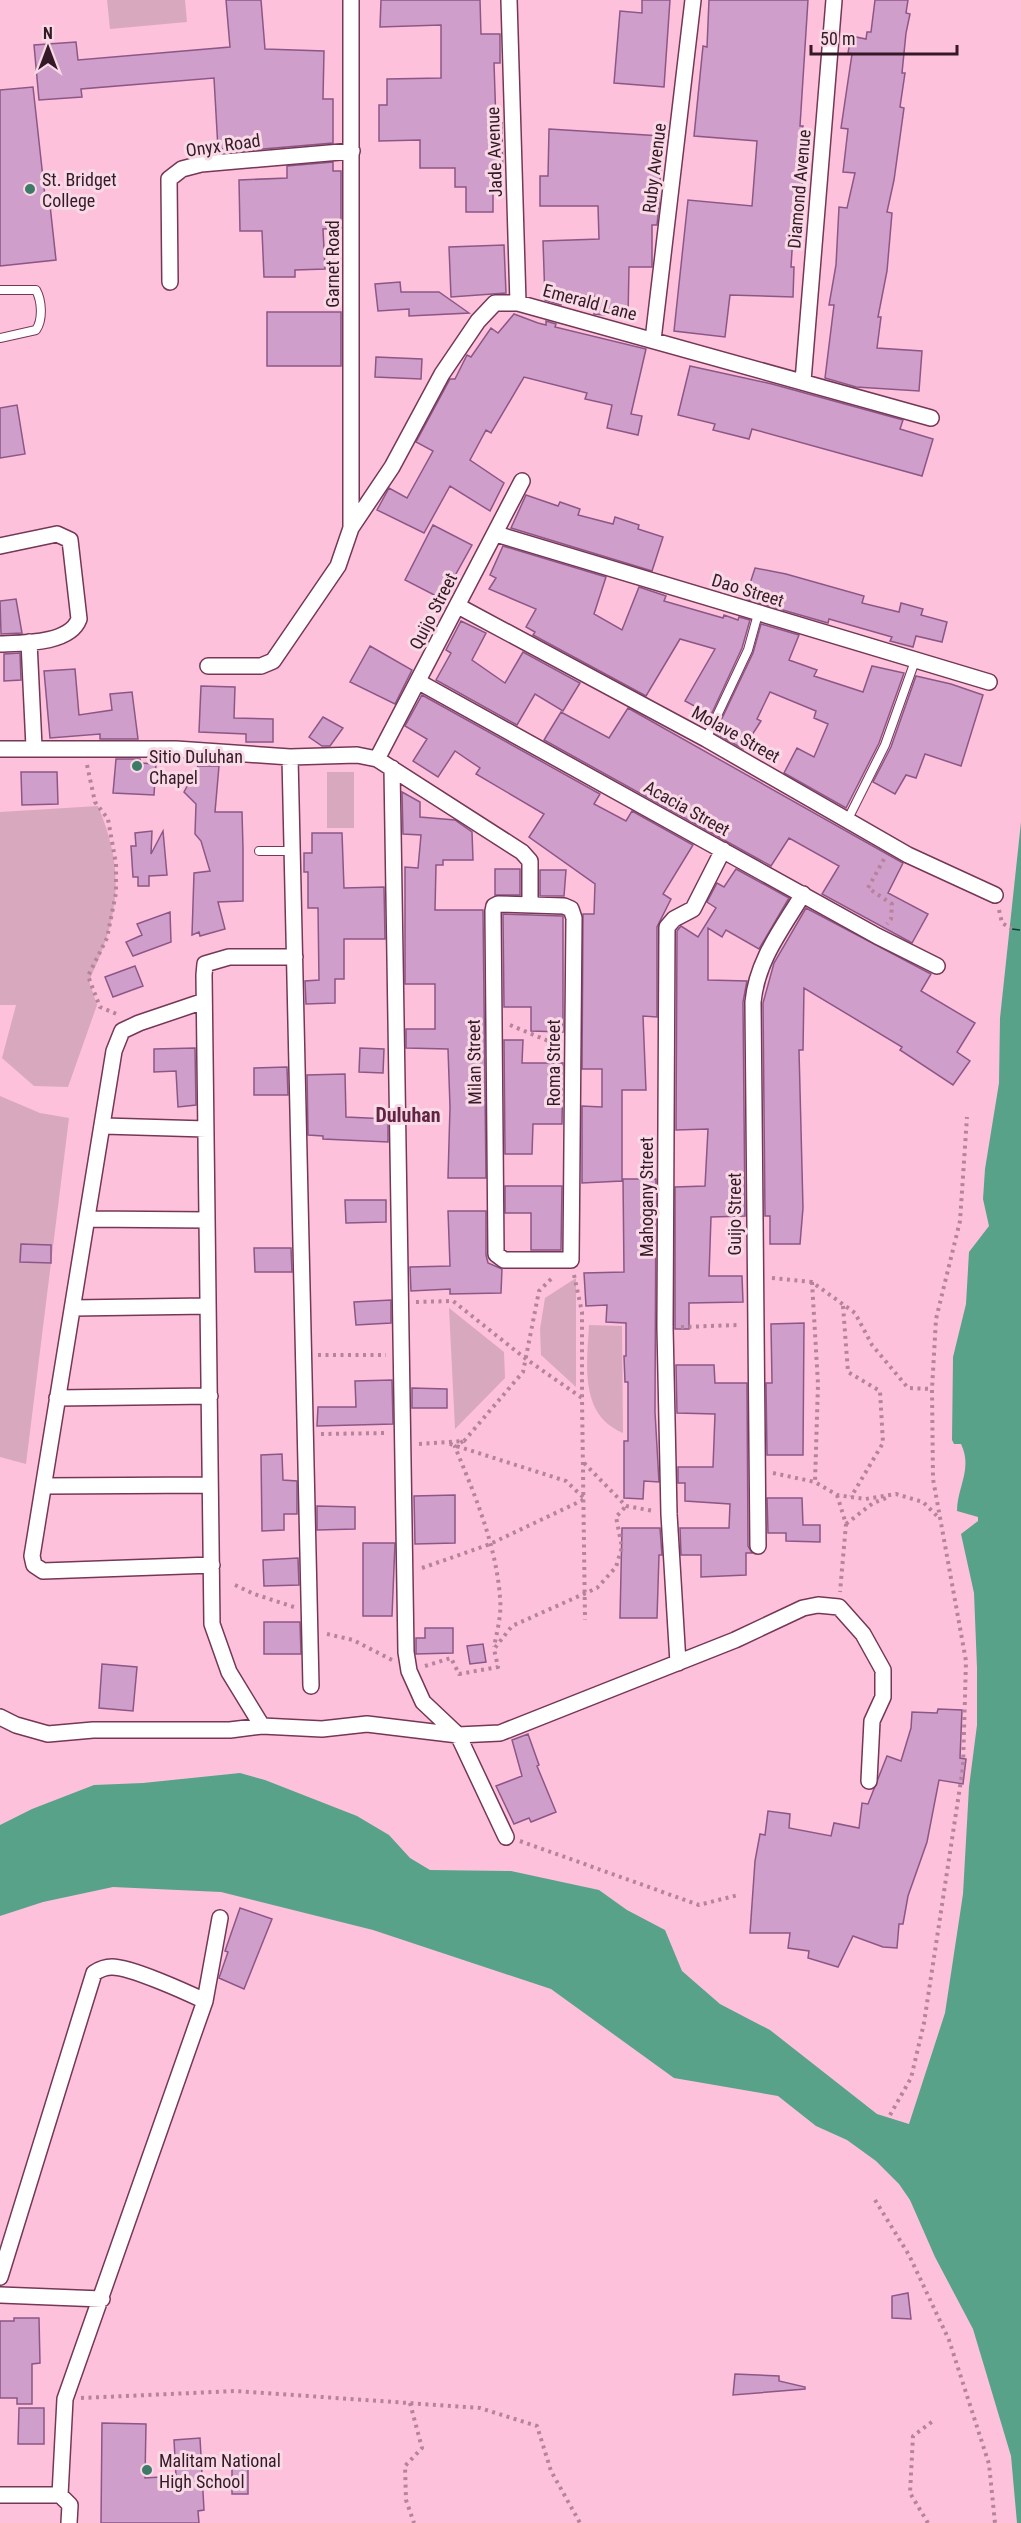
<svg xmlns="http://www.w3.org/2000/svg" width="1021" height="2523" font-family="'Roboto Condensed',sans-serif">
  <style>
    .green { fill: #d8a9be }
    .water { fill: #58a28a }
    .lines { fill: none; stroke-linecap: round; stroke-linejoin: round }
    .ferry { stroke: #014535; stroke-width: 1.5; stroke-dasharray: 8 6; stroke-linecap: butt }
    .building { fill: #d09eca; stroke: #8c5787; stroke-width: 1.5 }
    .lane-casing { stroke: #753756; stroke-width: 10 }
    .street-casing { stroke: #753756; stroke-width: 18 }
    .path { stroke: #b5849a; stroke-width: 4; stroke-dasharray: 3 4.5; stroke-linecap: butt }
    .lane { stroke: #fff; stroke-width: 8 }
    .street { stroke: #fff; stroke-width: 15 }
    .poi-dot { fill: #3d7a67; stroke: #f8d9e6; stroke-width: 2 }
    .labels { text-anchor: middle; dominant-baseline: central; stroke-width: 6; stroke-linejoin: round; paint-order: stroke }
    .street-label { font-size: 18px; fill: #351926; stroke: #f8d9e6 }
    .poi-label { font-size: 18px; fill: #351926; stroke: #f8d9e6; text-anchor: start }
    .neighbourhood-label { font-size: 20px; font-weight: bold; fill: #612444; stroke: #f8d9e6 }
  </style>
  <rect width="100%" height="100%" fill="#fec1dc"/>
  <path class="green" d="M107,0H185L187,22L110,29Z
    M327,772H354V828H327Z
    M98,806C126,873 119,917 89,981L97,1005L68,1087L34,1086L2,1058L16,1005H0V812Z
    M0,1096L40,1113L69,1118L26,1464L0,1457Z
    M576,1278V1387L541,1355L540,1329L545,1298Z
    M449,1308L504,1352L505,1378L455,1429Z
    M589,1325L622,1326L623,1433C579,1415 587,1365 589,1325Z"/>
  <path class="water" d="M1021,822V2523H1017L1011,2456L973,2329L935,2257L910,2200L899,2184L876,2161L847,2140L816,2126L778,2096L674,2078L551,1989L373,1930L221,1892L113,1887L43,1902L0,1916V1825L32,1809L94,1785L143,1783L240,1773L265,1780L357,1816L389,1835L410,1858L430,1870L511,1871L599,1890L627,1910L665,1930L682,1971L720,2004L770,2030L877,2114L909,2124L945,2013L963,1894L969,1787L977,1725V1668L974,1593L961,1534L978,1521V1517L957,1511C957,1487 973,1469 961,1444H954L952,1440L953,1357L966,1304L969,1252L989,1226L983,1199L985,1169L999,1083L1000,1018Z"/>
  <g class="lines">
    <path class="ferry" d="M1012,929L1021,930"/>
  </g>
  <path class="building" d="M226,0H261L265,49L324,51L323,99H333V143L251,150V147L218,149L214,78L81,89L82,97L39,100L34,45L76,42L78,60L230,47Z
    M381,0H480L481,34H500V63H494L496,123H502L503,187H493V212H466V187H455V168H420V140L379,141V105H387V79L441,78V25L380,27Z
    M642,0H670L664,87L614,83L620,11L642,13Z
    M709,0H808L800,126H803L800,149L805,150L801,204H795L791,267H794L793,297L730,295L725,337L674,331L688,200L752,206L757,141L694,136L703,46L707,47Z
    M875,0H908L906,13L910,14L906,33L902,73H905L900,107L904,108L894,180L887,212L892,213L887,271L878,317H881L877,348L922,351L919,391L856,387L825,378L834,305H829L836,265L839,207L847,208L855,173L843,172L848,129L841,128L852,54L848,53L851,36L866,39L867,32H871Z
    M33,87L46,205H50L56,260L0,266V90Z
    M549,129L662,136L659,205L657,225H652V267H629L628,317L594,314V295L563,296L561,305L545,300L543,241L599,239L598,206H540V176H548Z
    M333,162V171H341V228L323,229L325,269L295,270V277H264L262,231H240L239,180L287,178V166Z
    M504,245L506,293L451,297L449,247Z
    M400,282L401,292H439L469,313L409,316V309L378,311L375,284Z
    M267,312H341V366H267Z
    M514,314L538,323L546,325V321L556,324L555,327L646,349L631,414L642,416L638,435L607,428L612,405L585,399L587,393L524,377L491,433L486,430L470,460L504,483L490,511L450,486L424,533L377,510L389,488L407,498L433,451L416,442L450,379H455L467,355L471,357L491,328L498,333Z
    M376,357L422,359L421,379L375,377Z
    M690,366L772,384L903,420L900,429L933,439L922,476L752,429L749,439L713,430L715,424L678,415Z
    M17,405L25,454L0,458V408Z
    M526,495L558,506L560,502L580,509L578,515L613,524L615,517L639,525L638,529L663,537L652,571L511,528Z
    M433,525L472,545L442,599L405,580Z
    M503,546L606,577L594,614L622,630L639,587L666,596L664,601L723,618L724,615L738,620L739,617L750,620L742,648L711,715L685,701L715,649L680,639L646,696L533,635L535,632L526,627L536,609L489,589L496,578L490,575Z
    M755,568L786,574L864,596L862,603L899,612L901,603L923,609L921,615L947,622L942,642L916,636L913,647L890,641L892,637L829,619L828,623L745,599Z
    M16,599L22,633L1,634L0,601Z
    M461,621L486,633L472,660L505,683L523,652L580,683L563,711L535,694L517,725L436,680L451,653L446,650Z
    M761,624L799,635L789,660L817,670L814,676L863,692L872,666L904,673L879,743L846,808L784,773L797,748L814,757L828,724L814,718L816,711L770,692L757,719L761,721L743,749L715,733L753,653Z
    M370,646L412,670L395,704L350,682Z
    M20,653L21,680L4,681V654Z
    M75,669L79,715L112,710L110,694L132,692L138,739H100V734L50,738L44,671Z
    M916,676L951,684L983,695L961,766L925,754L916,778L906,775L895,794L873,782L891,747Z
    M201,686L235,687L234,718L273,719V742H246V734L199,732Z
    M422,695L600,794L594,804L626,821L632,811L693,845L663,894L671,899L657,927V1017L643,1016L646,1090H622V1181L582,1183V1106L602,1107V1069H582L583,914H594L595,884L529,837L544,814L476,774L480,768L455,751L438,777L413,761L427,739L405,726Z
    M628,708L903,863L888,893L928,914L912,943L822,894L839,866L789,838L771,866L544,740L561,712L609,738Z
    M323,717L343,728L330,746H322L309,737Z
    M116,759H140L141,763L156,764L154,795L113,793Z
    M198,766H219L215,812H242L243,848V901L218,902L225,929L200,936L199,932L192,935L194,873L210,871L201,841L195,834L196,804L184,792Z
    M21,772H57L58,804L22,805Z
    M402,792L420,802V817L455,820L472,832L473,860H443V865H436L435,910H483L486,1178H448L450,1107L448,1049L406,1048V1029H435V984H405V867L418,868L421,835L403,834Z
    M152,831L151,854L163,831L167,875L149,876V886H138V877H133L131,846H136L135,833Z
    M312,833H342L344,888L384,887L385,939H344V979H335V1003L306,1004L305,981L319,980L318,908H308V872H304V853H312Z
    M495,869H520V895H495Z
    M736,869L789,898L759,949L726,930L722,937L708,928V980L747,981L743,1002L745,1216L711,1217L709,1276H742L743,1302L689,1303V1329H675V1187L705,1186L708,1129L676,1130L677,931L681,926L698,937L716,908L707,902L717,883L724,887Z
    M540,870H566L564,896H540Z
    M806,908L931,974L921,991L975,1023L957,1052L970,1061L953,1085L900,1050L902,1047L804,988L803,1050H799L803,1208L800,1244H770V1216H765L763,1003L774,963Z
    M170,912L171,942L133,956L126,942L142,935L137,924Z
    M503,914L563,916V1032L531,1031V1007H504Z
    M135,966L143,986L113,997L105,977Z
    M504,1040H523L522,1063H563L562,1124H533L532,1154H505Z
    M195,1048L196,1105L178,1107L176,1071L154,1072V1049Z
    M360,1048L384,1049L383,1073L359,1072Z
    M287,1067L288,1095H254V1068Z
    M345,1074L346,1117L388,1119V1142L323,1139V1136L308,1135L307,1075Z
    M623,1179H656L655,1412L659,1482L644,1481L643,1499L624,1498V1441H628V1382H625L624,1356H626V1323L606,1322L607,1305L586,1306L584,1273L624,1272Z
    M505,1186H562L561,1250H531V1213H505Z
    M345,1200H386V1222L346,1223Z
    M448,1211H486V1255L488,1263L502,1269L501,1293L450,1294V1289L411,1291L410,1267L450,1266Z
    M21,1244L51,1245V1263L20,1262Z
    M254,1248H291L292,1272H255Z
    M391,1300V1323L356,1325L354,1302Z
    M804,1323L803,1455H767L766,1383H772L771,1324Z
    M676,1365H714L715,1383H747L748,1546L752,1553H746V1575L701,1577V1555H681L680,1528H729L730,1504L685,1501V1483H678V1467H713L715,1414L677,1413Z
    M392,1380L393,1424L317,1426L318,1407H356L355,1381Z
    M412,1388L447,1389V1408H412Z
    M282,1454L283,1480L297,1481V1514H284V1530L262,1531L261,1455Z
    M455,1495V1543L415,1544L414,1496Z
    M767,1498H802L803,1525H820V1542L786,1541V1533H768Z
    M317,1506L355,1507V1529L317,1530Z
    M622,1528H660L662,1555H659L657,1618H620Z
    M363,1543H395L392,1616H363Z
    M298,1558L299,1585L264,1586L263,1560Z
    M264,1622H300L301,1654H264Z
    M425,1628H453V1653L416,1654V1638H425Z
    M483,1644L486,1662L470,1664L467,1646Z
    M102,1664L137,1667L133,1711L99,1708Z
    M938,1709L962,1710L960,1758L966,1759L963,1784L939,1780L927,1842L908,1896L903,1924H899L897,1948L883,1947L853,1936L838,1967L808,1958L809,1951L788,1948L790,1933H750L755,1861L760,1834L765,1835L768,1811L790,1814L789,1828L831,1836L834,1823L859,1828L862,1803L868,1804L887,1756L901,1761L911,1728L912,1712L937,1713Z
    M528,1734L539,1765L537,1766L556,1812L531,1822L529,1818L514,1824L496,1786L522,1776L512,1740Z
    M240,1908L272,1919L244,1989L219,1978L228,1952L225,1951Z
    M908,2293L911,2319L892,2318V2296Z
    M14,2318H39L40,2363L32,2364V2404H17V2398H0V2321H14Z
    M735,2374L779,2376V2381L805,2387V2389L733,2395Z
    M19,2408H44V2444H18Z
    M102,2423L146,2424L145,2478L176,2476L174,2440L200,2438L204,2510L198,2511L199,2523H101Z
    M232,2465H248V2494H232Z"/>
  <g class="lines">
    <g class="lane-casing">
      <path id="lane" d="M0,290H36C42,301 43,320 36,330L0,338
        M706,739L748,650L758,614
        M847,821L885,745L915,661
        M259,851H293"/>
    </g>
    <g class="street-casing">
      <path id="street" d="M351,0V528
        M509,0L518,303
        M170,282L169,179L182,169L201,164L352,151
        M653,340L693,0
        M803,381L834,0
        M496,534L989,682
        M0,546L57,534L70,540L79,619C70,644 23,643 0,644
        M458,606L706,739L908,855L995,895
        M29,642L34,747
        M208,666H261L273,661L338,566L351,528L392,467L442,374L478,321L495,303H518L931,418
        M419,682L877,936L937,966
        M0,749H176L290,757L357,755L377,759L522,852L530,861V905
        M290,757L311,1686
        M377,759L522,481
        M392,768L406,1652L409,1671L423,1702L458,1735L506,1837
        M498,904L564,906L571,909L574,918L571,1260H504L496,1254L493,911L494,906Z
        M204,1001L139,1023L122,1031L114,1051L32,1556L34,1565L43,1571L212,1565
        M104,1126L206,1129
        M87,1219L207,1220
        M73,1308L208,1306
        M57,1398L210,1396
        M45,1486L208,1485
        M758,1546L753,1002C757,960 782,929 803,894
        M678,1663L669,1514L665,1327L667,927L674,919L693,909L723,850
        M0,1717L16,1725L48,1734L93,1730H230L262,1726L322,1729L367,1724L458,1735L500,1733L735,1640L803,1608L818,1605L839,1607L863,1634L883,1670V1697L872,1721L869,1781
        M262,1726L229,1672L212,1624L204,975L205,964L229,957H295
        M205,2001L220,1918
        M0,2277L94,1973C100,1969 105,1967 112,1967C131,1967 186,1992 205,2001L65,2399L60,2495L70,2505L69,2523
        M0,2295L102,2299
        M0,2495H60"/>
    </g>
    <path class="path" d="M87,765L95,802L108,819L116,864V893L107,938L88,976L100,1007L119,1015
      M884,859L868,888L892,904L891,919L887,924
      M999,910L1002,923L1012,929
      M510,1025L558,1045
      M574,1275L582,1312V1398
      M772,1278L812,1282L855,1313L872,1345L908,1388L931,1389
      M812,1282L818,1384L815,1482L837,1495L865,1499L896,1494L923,1502L940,1519
      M416,1302L453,1301L526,1359L582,1398L585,1620
      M843,1306L848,1372L880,1391L883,1443L851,1497
      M681,1327L739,1325
      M318,1355H386
      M321,1434L386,1433
      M463,1441L455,1447C475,1495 496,1545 500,1597C502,1614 497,1631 494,1647
      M419,1444L464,1441L523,1372L539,1291L553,1277
      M584,1463L626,1506L654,1511
      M773,1473L815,1482
      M837,1495L846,1524L840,1592
      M846,1524L873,1503L889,1497
      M422,1568L490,1544L585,1499L566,1481L447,1443
      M235,1585L254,1594L294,1607
      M327,1634L353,1640L392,1660
      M425,1666L451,1658L459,1674L498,1667L494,1649L512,1626L597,1588L616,1567L622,1547L616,1517L626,1506
      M520,1841L699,1905L738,1895
      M890,2115L911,2078L924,2023L963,1767L966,1661L933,1479L932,1389L936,1319L960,1221L967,1117
      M875,2200L909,2255L949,2340L989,2464L995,2523
      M81,2398L236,2391L480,2408L537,2426L551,2471L580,2523
      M410,2403L422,2448L405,2466L406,2500L414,2523
      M928,2523L910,2493L913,2436L933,2421"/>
    <use href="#lane" class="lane"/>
    <use href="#street" class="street"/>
  </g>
  <g class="poi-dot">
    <circle cx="30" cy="189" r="6"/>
    <circle cx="137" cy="766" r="6"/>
    <circle cx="147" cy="2470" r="6"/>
  </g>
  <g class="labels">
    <g class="street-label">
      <text transform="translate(223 145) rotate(-8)">Onyx Road</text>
      <text transform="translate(494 152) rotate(-92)">Jade Avenue</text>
      <text transform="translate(654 168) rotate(-83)">Ruby Avenue</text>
      <text transform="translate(799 189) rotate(-85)">Diamond Avenue</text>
      <text transform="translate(332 264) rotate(-90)">Garnet Road</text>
      <text transform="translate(590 302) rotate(15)">Emerald Lane</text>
      <text transform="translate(748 590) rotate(17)">Dao Street</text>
      <text transform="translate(433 611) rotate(-63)">Quijo Street</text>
      <text transform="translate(736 734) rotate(29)">Molave Street</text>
      <text transform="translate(687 808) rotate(29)">Acacia Street</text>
      <text transform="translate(474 1062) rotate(-91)">Milan Street</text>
      <text transform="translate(553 1063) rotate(-90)">Roma Street</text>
      <text transform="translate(646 1197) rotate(-90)">Mahogany Street</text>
      <text transform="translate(734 1214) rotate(-90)">Guijo Street</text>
    </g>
    <g class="poi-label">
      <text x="42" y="179">St. Bridget<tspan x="42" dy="21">College</tspan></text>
      <text x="149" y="756">Sitio Duluhan<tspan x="149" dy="21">Chapel</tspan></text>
      <text x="159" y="2460">Malitam National<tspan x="159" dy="21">High School</tspan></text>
    </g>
    <g class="neighbourhood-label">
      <text x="408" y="1115">Duluhan</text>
    </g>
  </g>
  <g transform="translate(48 48)" stroke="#f8d9e6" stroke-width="4.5" paint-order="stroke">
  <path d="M0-4.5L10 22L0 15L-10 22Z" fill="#351926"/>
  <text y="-9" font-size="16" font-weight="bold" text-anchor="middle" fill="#351926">N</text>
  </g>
  <path d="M811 45v9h146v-9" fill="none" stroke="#351926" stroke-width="3"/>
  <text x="820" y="45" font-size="18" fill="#351926" stroke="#f8d9e6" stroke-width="4.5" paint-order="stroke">50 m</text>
</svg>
